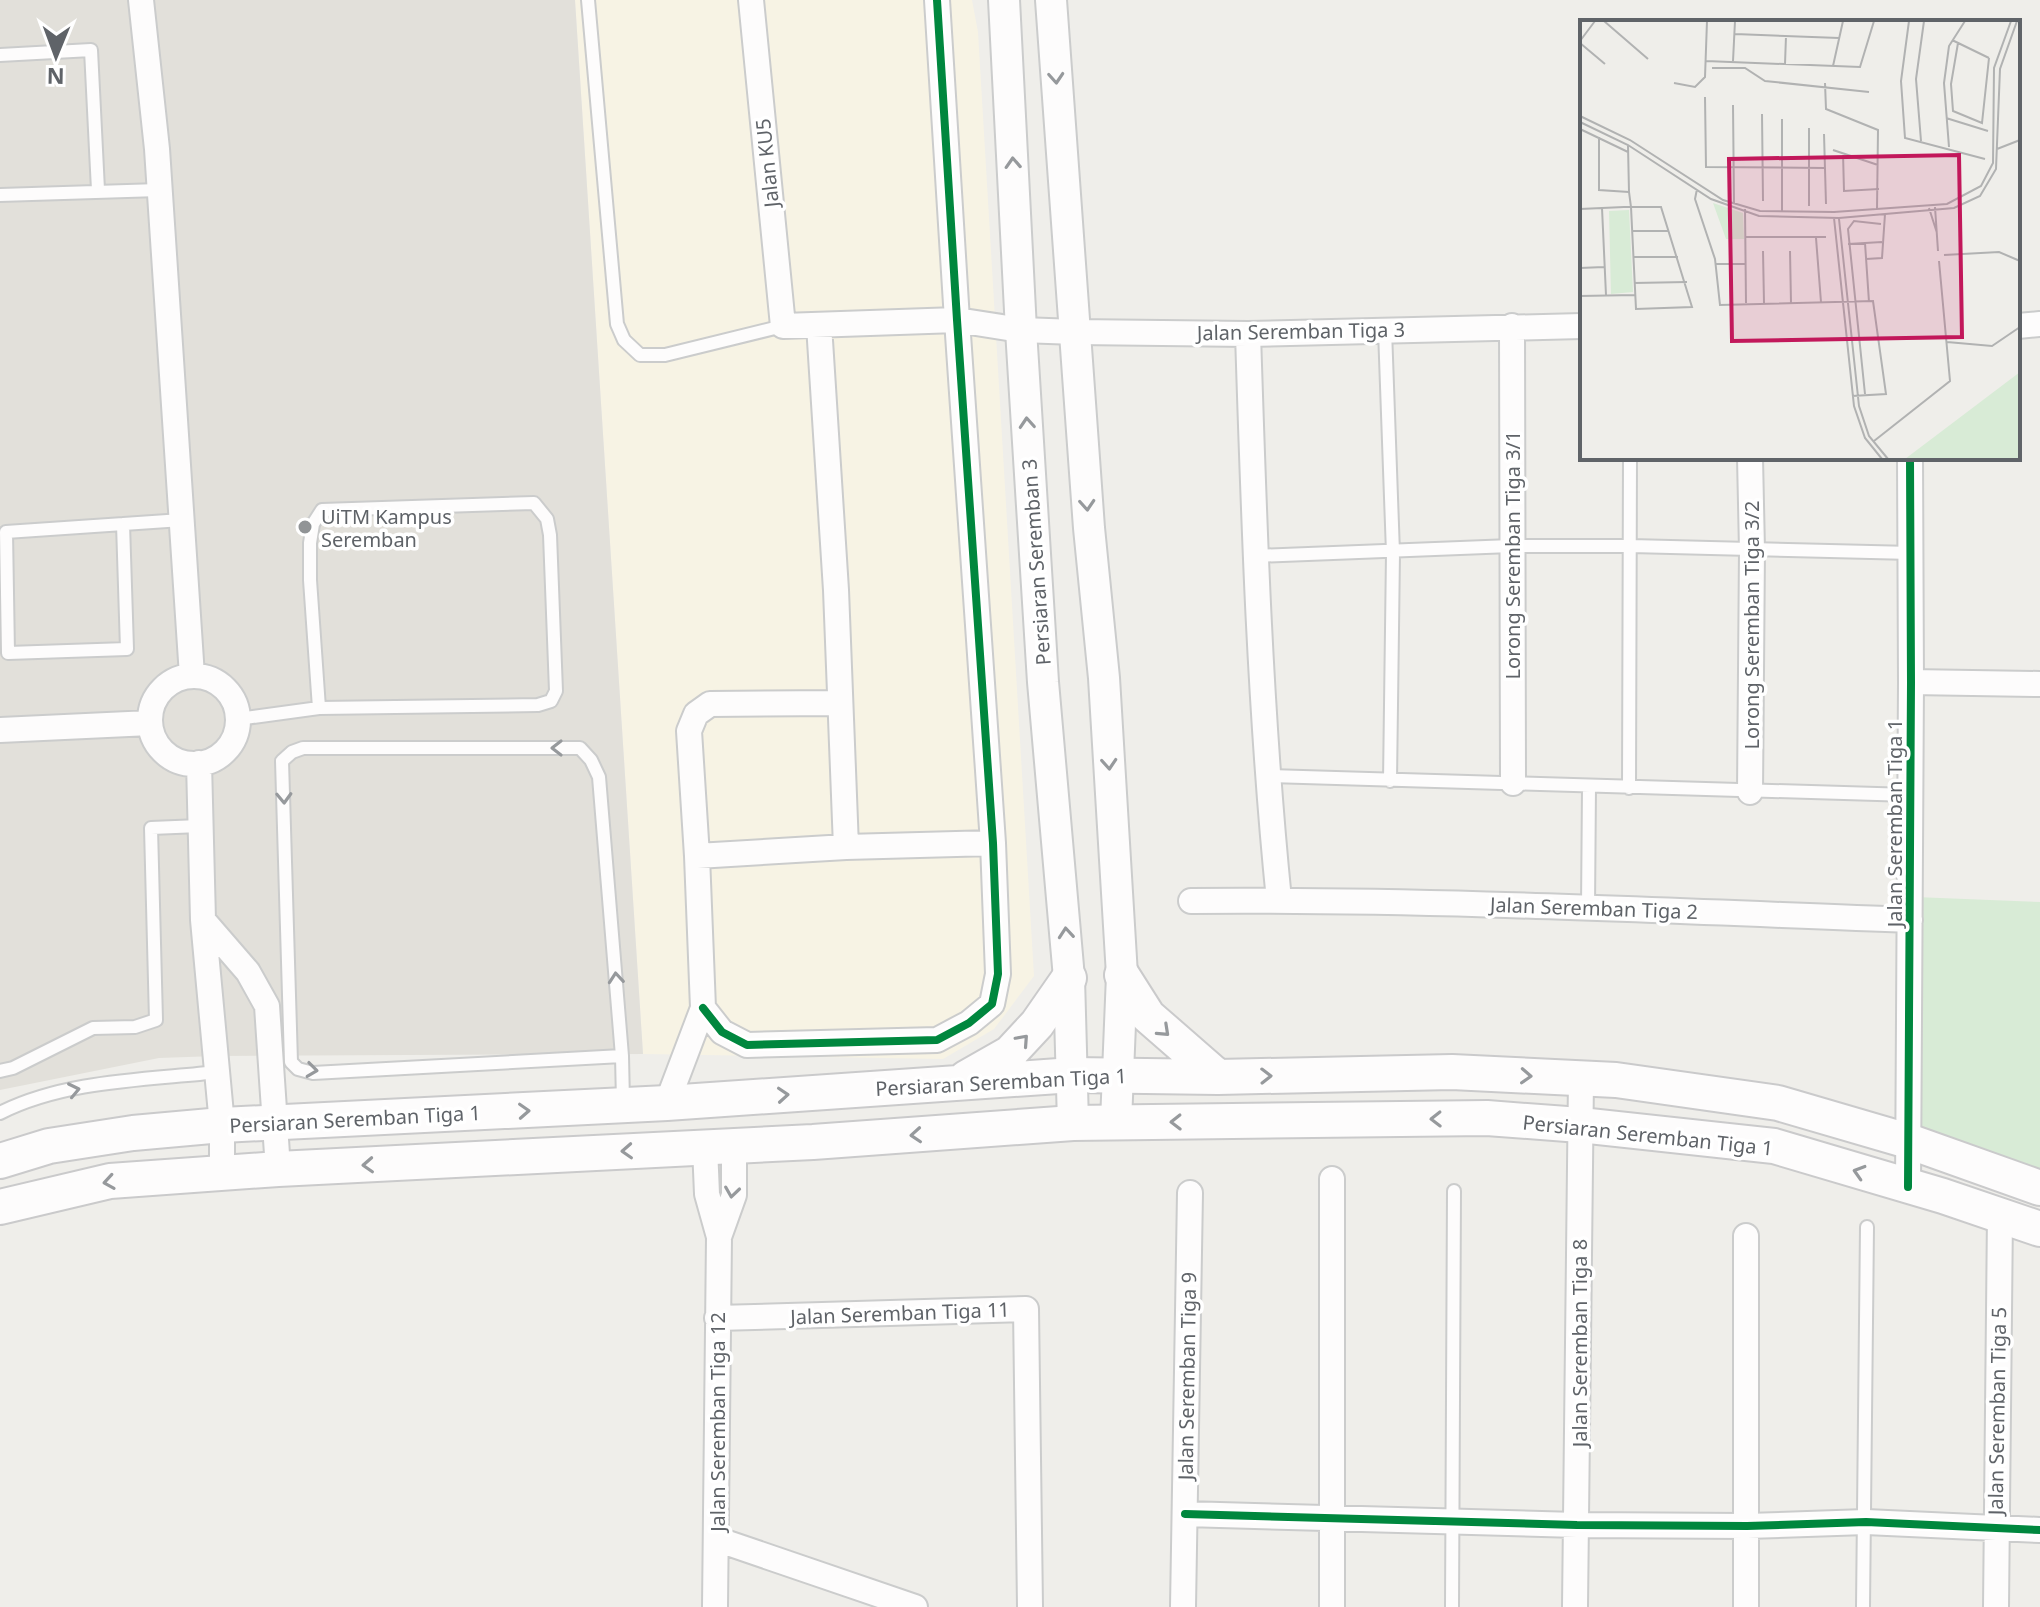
<svg xmlns="http://www.w3.org/2000/svg" width="2040" height="1607" font-family="'Noto Sans',sans-serif">
  <style>
    .commercial { fill: #f7f3e4 }
    .education { fill: #e2e0da }
    .green { fill: #d8ebd6 }
    .lines { fill: none; stroke-linecap: round; stroke-linejoin: round }
    .service-casing { stroke: #cbcccc; stroke-width: 16 }
    .minor-casing { stroke: #cbcccc; stroke-width: 28 }
    .tertiary-casing { stroke: #cbcccc; stroke-width: 34 }
    .secondary-casing { stroke: #cacacb; stroke-width: 38 }
    .service { stroke: #fdfcfc; stroke-width: 12 }
    .minor { stroke: #fdfcfc; stroke-width: 24 }
    .tertiary { stroke: #fdfcfc; stroke-width: 30 }
    .secondary { stroke: #fdfcfc; stroke-width: 34 }
    .cycleway-casing { stroke: #fff; stroke-width: 13 }
    .cycleway { stroke: #00873e; stroke-width: 8 }
    .oneway { stroke: #96999c }
    .poi-dot { fill: #919496; stroke: #fff; stroke-width: 3 }
    .labels { text-anchor: middle; dominant-baseline: central; stroke-width: 7; stroke-linejoin: round; paint-order: stroke }
    .street-label { font-size: 20px; fill: #5f6368; stroke: #fff }
    .poi-label { font-size: 20px; fill: #5f6368; stroke: #fff; text-anchor: start }
    .inset-road { fill: none; stroke: #b1b2b2; stroke-width: 2 }
    .view { fill: #c2185b; fill-opacity: 0.15; stroke: #c2185b; stroke-width: 4 }
    .inset-edge { fill: none; stroke: #5f6368; stroke-width: 4 }
  </style>
  <rect width="100%" height="100%" fill="#efeeea"/>
  <path class="commercial" d="M575,0H972L978,32L1034,976L994,1029L943,1059L643,1054Z"/>
  <path class="education" d="M0,0H575L643,1054L216,1056L159,1058L0,1090Z"/>
  <path class="green" d="M1915,897L2040,902V1171L1919,1131Z"/>
  <g class="lines">
    <g class="service-casing">
      <path id="service" d="M588,0L617,324L624,340L640,355H665L783,326
        M0,55L91,50L98,190
        M0,195L159,190
        M1385,330L1393,553L1390,781
        M123,524L127,649L8,653L6,532L182,520
        M1255,556L1511,546H1631L1912,553
        M238,719L319,708L538,705L551,701L556,691L550,535L547,519L534,503L322,510L313,524L310,543V580L319,708
        M1266,776L1910,795
        M1629,788L1630,458
        M1588,907L1589,787
        M622,1056L313,1073L298,1069L291,1062L282,761L292,752L303,748H580L591,760L599,777L622,1056L623,1102
        M0,1071L13,1068L93,1028L135,1027L156,1020L151,828L200,826
        M0,1113C65,1080 146,1080 218,1072
        M1452,1607L1454,1191
        M1863,1607L1867,1227"/>
    </g>
    <g class="minor-casing">
      <path id="minor" d="M141,0L157,149L192,676
        M751,0L783,326L957,320L1021,330L1076,332L1248,334L1582,326
        M819,325L836,590L846,847
        M1512,326L1513,783
        M2018,326L2040,324
        M1248,334C1254,523 1260,712 1279,900
        M150 720a44 44 0 1 1 88 0a44 44 0 1 1-88 0Z
        M1911,682L2040,684
        M0,730L150,723
        M199,763L203,920L222,1125V1173
        M1750,792L1752,550L1750,458
        M697,856L846,847L993,843
        M1191,901C1431,899 1670,911 1910,920
        M203,920L248,972L267,1006L278,1169
        M703,1008L722,1032L747,1045L937,1040L969,1023L992,1004L998,974L993,843L957,320L937,0
        M667,1103L703,1008L697,856L689,731L696,714L710,704L840,703
        M705,1147L707,1194L719,1237
        M1908,1187L1911,682L1910,458
        M717,1318L1026,1309L1030,1607
        M1185,1514L1577,1525L1747,1526L1866,1522L2040,1530
        M716,1539L915,1607
        M715,1607L719,1237L734,1195V1146
        M1183,1607L1190,1193
        M1332,1607V1179
        M1575,1607L1581,1079
        M1746,1607V1236
        M1996,1607L2000,1214"/>
    </g>
    <g class="tertiary-casing">
      <path id="tertiary" d="M1004,0L1021,330L1043,682L1069,978L1073,1123
        M1051,0L1089,528L1104,678L1122,975L1116,1122"/>
    </g>
    <g class="secondary-casing">
      <path id="secondary" d="M1122,975L1148,1016L1218,1077
        M966,1078L1010,1053L1037,1024L1069,978
        M0,1161L49,1146L133,1133L222,1125L667,1103L1073,1075L1218,1077L1452,1072L1616,1080L1778,1103L1908,1141L2040,1188
        M0,1207L110,1181L278,1169L813,1142L1073,1123L1487,1118L1580,1125L1774,1146L1943,1196L2040,1229"/>
    </g>
    <use href="#service" class="service"/>
    <use href="#minor" class="minor"/>
    <use href="#tertiary" class="tertiary"/>
    <use href="#secondary" class="secondary"/>
    <g class="cycleway-casing">
      <path id="cycleway" d="M703,1008L722,1032L747,1045L937,1040L969,1023L992,1004L998,974L993,843L957,320L937,0
        M1908,1187L1911,682L1910,458
        M1185,1514L1577,1525L1747,1526L1866,1522L2040,1530"/>
    </g>
    <use href="#cycleway" class="cycleway"/>
  </g>
  <defs><path id="oneway-chevron" d="M-2-3.5L2.5 0L-2 3.5" fill="none" stroke-width="1.6" stroke-linecap="round" stroke-linejoin="round" transform="scale(2)"/></defs>
  <g class="oneway">
    <use href="#oneway-chevron" transform="translate(1056 78) rotate(86)"/>
    <use href="#oneway-chevron" transform="translate(1013 163) rotate(-93)"/>
    <use href="#oneway-chevron" transform="translate(1027 423) rotate(-94)"/>
    <use href="#oneway-chevron" transform="translate(1087 505) rotate(86)"/>
    <use href="#oneway-chevron" transform="translate(557 748) rotate(-180)"/>
    <use href="#oneway-chevron" transform="translate(1109 764) rotate(86)"/>
    <use href="#oneway-chevron" transform="translate(284 798) rotate(88)"/>
    <use href="#oneway-chevron" transform="translate(1066 933) rotate(-95)"/>
    <use href="#oneway-chevron" transform="translate(616 978) rotate(-95)"/>
    <use href="#oneway-chevron" transform="translate(1164 1031) rotate(43)"/>
    <use href="#oneway-chevron" transform="translate(1023 1040) rotate(-48)"/>
    <use href="#oneway-chevron" transform="translate(312 1070) rotate(7)"/>
    <use href="#oneway-chevron" transform="translate(1266 1076) rotate(-1)"/>
    <use href="#oneway-chevron" transform="translate(1526 1076) rotate(3)"/>
    <use href="#oneway-chevron" transform="translate(74 1090) rotate(-12)"/>
    <use href="#oneway-chevron" transform="translate(783 1095) rotate(-4)"/>
    <use href="#oneway-chevron" transform="translate(524 1111) rotate(-3)"/>
    <use href="#oneway-chevron" transform="translate(1436 1119) rotate(179)"/>
    <use href="#oneway-chevron" transform="translate(1176 1122) rotate(179)"/>
    <use href="#oneway-chevron" transform="translate(916 1135) rotate(176)"/>
    <use href="#oneway-chevron" transform="translate(627 1151) rotate(177)"/>
    <use href="#oneway-chevron" transform="translate(368 1165) rotate(177)"/>
    <use href="#oneway-chevron" transform="translate(1859 1172) rotate(-163)"/>
    <use href="#oneway-chevron" transform="translate(109 1182) rotate(171)"/>
    <use href="#oneway-chevron" transform="translate(732 1192) rotate(98)"/>
  </g>
  <circle class="poi-dot" cx="305" cy="527" r="8"/>
  <g class="labels">
    <g class="street-label">
      <text transform="translate(767 163) rotate(-96)">Jalan KU5</text>
      <text transform="translate(1301 331) rotate(-1)">Jalan Seremban Tiga 3</text>
      <text transform="translate(1512 555) rotate(-90)">Lorong Seremban Tiga 3/1</text>
      <text transform="translate(1036 562) rotate(-94)">Persiaran Seremban 3</text>
      <text transform="translate(1751 625) rotate(-90)">Lorong Seremban Tiga 3/2</text>
      <text transform="translate(1894 823) rotate(-90)">Jalan Seremban Tiga 1</text>
      <text transform="translate(1594 908) rotate(2)">Jalan Seremban Tiga 2</text>
      <text transform="translate(1001 1082) rotate(-3)">Persiaran Seremban Tiga 1</text>
      <text transform="translate(355 1119) rotate(-3)">Persiaran Seremban Tiga 1</text>
      <text transform="translate(1648 1135) rotate(6)">Persiaran Seremban Tiga 1</text>
      <text transform="translate(900 1313) rotate(-2)">Jalan Seremban Tiga 11</text>
      <text transform="translate(1579 1343) rotate(-90)">Jalan Seremban Tiga 8</text>
      <text transform="translate(1187 1376) rotate(-89)">Jalan Seremban Tiga 9</text>
      <text transform="translate(1997 1411) rotate(-89)">Jalan Seremban Tiga 5</text>
      <text transform="translate(717 1422) rotate(-90)">Jalan Seremban Tiga 12</text>
    </g>
    <g class="poi-label">
      <text x="321" y="516">UiTM Kampus<tspan x="321" dy="23">Seremban</tspan></text>
    </g>
  </g>
  <g transform="translate(1580 20)">
    <rect width="440" height="440" fill="#efeeea"/>
    <path d="M133,183L163,193L164,219H146ZM49,190L53,272L31,274L29,191ZM440,352V439H325Z" fill="#d8ebd6"/>
    <path class="inset-road" d="M24,1L68,39M329,1L321,61L325,118L405,139M155,14L259,18M372,20L409,38M0,21L15,1M0,23L25,44M378,23L371,64L373,91L402,103L409,38M126,41L280,47L294,1M153,41L155,1M205,44L206,16M253,46L263,1M132,48H165L185,61L289,72M94,63L115,67L125,57L127,1M245,63L246,89L298,110L297,189M125,77L126,147L245,148M153,85L154,184M182,94L183,181M0,96L50,120L143,180L180,191L254,192L367,184L401,166L413,143L414,48L431,1M366,98L408,111M0,102L48,125L131,179L179,196L259,198L374,188L400,176L416,149L420,49L437,1M229,108V186M0,109L48,132M244,114L246,184M19,117V170L49,172M341,121L336,59L344,1M369,127L364,63L369,26L385,1M417,129L440,120M253,130L298,145M263,133L264,171L299,169M117,169L115,179L135,239L140,285L293,281L306,374L272,376M355,187L358,231M22,188L26,275M349,188L357,213M0,189L44,187H81L112,287L56,289L51,187L49,172L48,126M165,189L166,283M202,192V99M254,198L274,386L285,418L302,439M259,199L279,386L289,416L308,439M52,211H89M165,217H246M236,218L241,282M285,223L289,282M268,224L302,222M183,231L184,283M210,231L211,283M364,235L419,232L440,241M53,237H98M286,239L302,238L305,194M136,244H165M0,248L24,247M54,263L107,262M0,276L55,275M367,322L412,326L440,307M285,374L268,209L274,201L301,204M294,421L370,361L359,241"/>
    <path class="view" d="M379,135L382,317L152,321L149,139Z"/>
    <rect width="440" height="440" class="inset-edge"/>
  </g>
  <g transform="translate(56 56) rotate(181)" stroke="#ffffff" stroke-width="6" paint-order="stroke">
  <path d="M0-6L14 30L0 20L-14 30Z" fill="#5f6368"/>
  <text y="-12" font-size="22" font-weight="bold" text-anchor="middle" fill="#5f6368">N</text>
  </g>
</svg>
